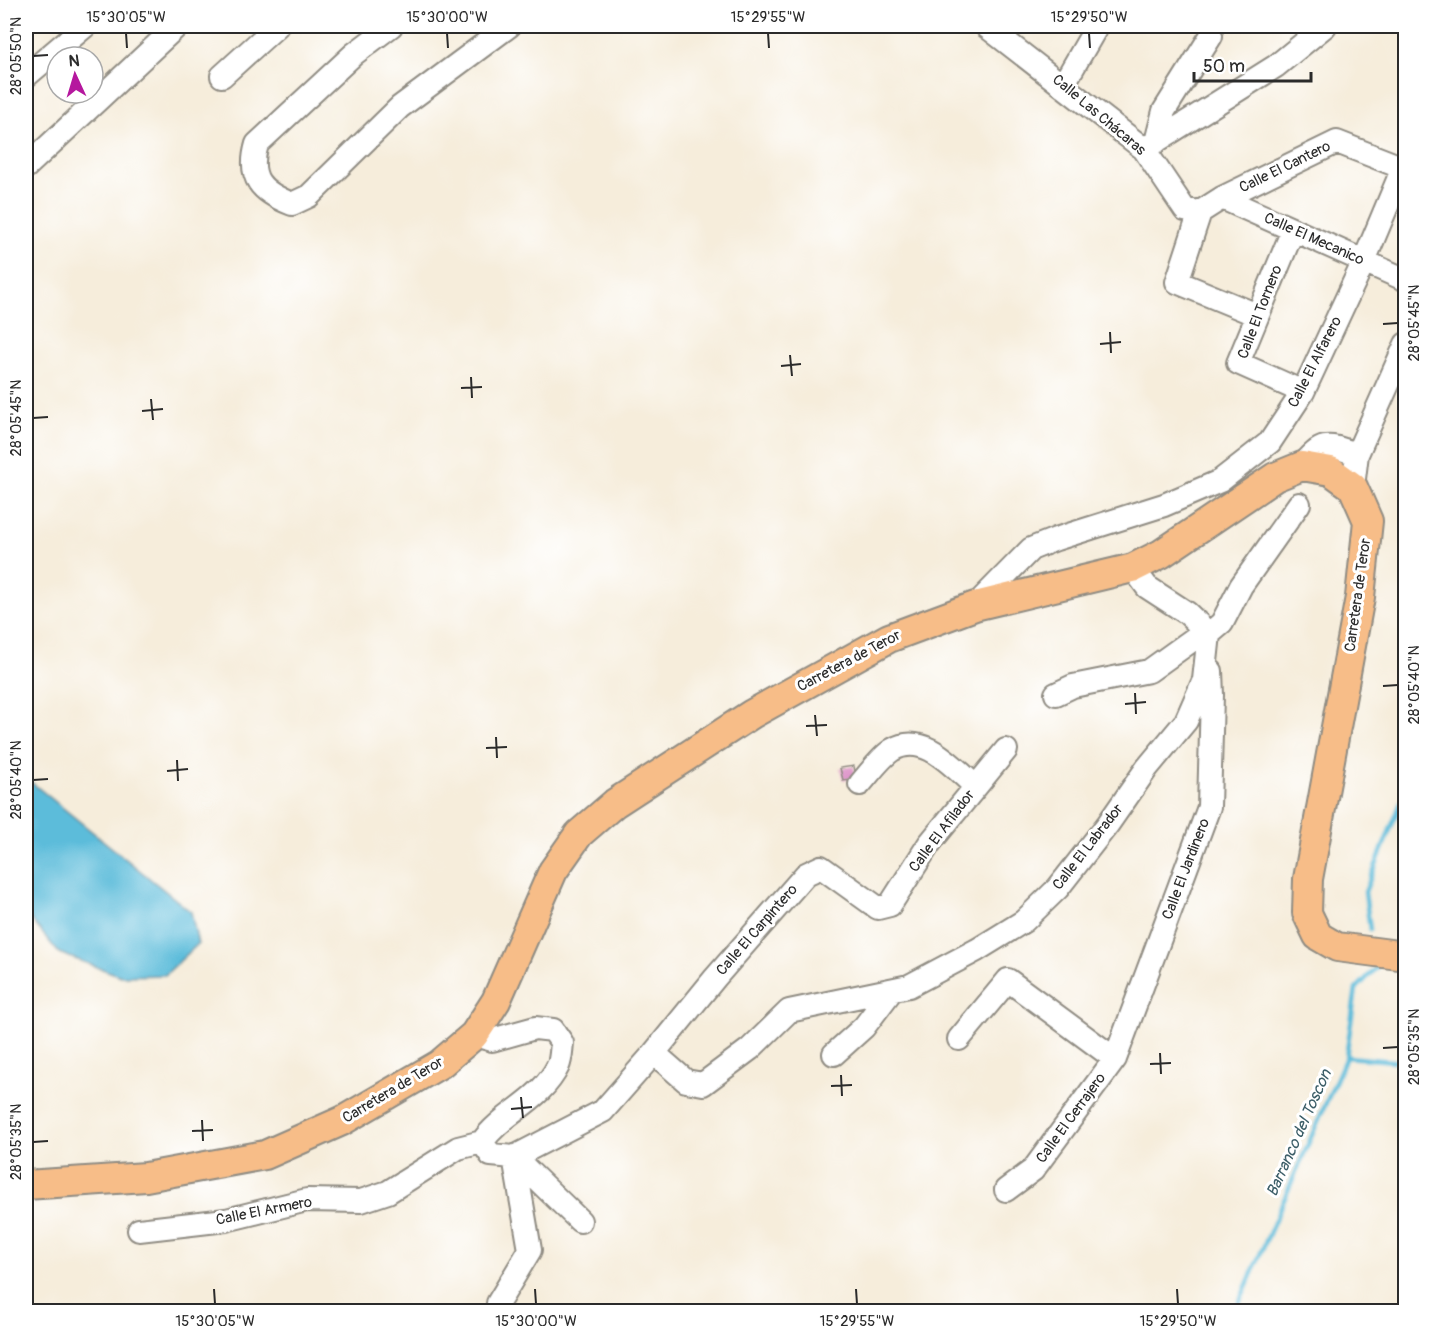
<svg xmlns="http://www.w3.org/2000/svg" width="1431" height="1337" font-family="Pangolin,sans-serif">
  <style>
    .water { fill: #5cbcda; stroke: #447482; stroke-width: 1.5 }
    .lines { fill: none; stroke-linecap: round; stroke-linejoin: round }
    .stream { stroke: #5cbcda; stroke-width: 4.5 }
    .building { fill: #df97cb }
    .minor-casing { stroke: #908c83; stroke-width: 26 }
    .major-casing { stroke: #908c83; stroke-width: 32 }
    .minor { stroke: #fff; stroke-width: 22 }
    .major { stroke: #f7bd88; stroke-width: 28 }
    .ticks { fill: none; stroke: #2b2b2b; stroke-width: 2 }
    .labels { text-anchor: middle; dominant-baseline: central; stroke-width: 6; stroke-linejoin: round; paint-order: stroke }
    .street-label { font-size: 15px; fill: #2b2b2b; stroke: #fff }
    .water-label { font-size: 16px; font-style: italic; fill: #3c5e68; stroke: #fff }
    .neatline { fill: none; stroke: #2b2b2b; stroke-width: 2 }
    .ticks-label { font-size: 15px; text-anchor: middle; fill: #2b2b2b }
  </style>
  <rect width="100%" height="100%" fill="#fff"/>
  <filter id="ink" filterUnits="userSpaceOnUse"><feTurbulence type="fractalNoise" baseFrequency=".0167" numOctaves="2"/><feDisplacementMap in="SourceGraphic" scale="12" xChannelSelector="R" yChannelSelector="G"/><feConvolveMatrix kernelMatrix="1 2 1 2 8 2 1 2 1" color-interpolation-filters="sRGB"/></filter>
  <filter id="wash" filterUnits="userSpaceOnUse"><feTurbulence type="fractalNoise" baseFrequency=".008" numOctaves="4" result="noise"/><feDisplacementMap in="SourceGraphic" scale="24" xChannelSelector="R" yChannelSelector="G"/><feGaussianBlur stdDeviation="1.35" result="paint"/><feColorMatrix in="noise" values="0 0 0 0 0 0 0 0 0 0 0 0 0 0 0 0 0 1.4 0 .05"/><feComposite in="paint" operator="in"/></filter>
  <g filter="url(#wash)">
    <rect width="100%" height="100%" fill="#f6eddb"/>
    <path class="water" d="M31,782L191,912L198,944L165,975L121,976L59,953L29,917L26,902V784Z"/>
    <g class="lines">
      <path class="stream" d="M1370,930L1365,892L1406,790
        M1346,1057L1406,1062
        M1235,1312L1346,1057L1356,989L1378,966"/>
    </g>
    <g id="blocks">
      <path class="building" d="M854,766L856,778L843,780L840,768Z"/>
    </g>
  </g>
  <g filter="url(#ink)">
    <use href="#blocks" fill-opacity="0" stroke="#908c83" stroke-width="1.5"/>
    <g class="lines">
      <g class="minor-casing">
        <path id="minor" d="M391,26L354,54L257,144C247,178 261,192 292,204L309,196L400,107L509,26
          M986,26L1144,149L1185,210L1200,212
          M26,76L85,26
          M222,76L277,26
          M1063,85L1097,26
          M1156,142L1164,111L1211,36
          M1144,149L1276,66L1325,26
          M26,167L177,26
          M1222,198L1406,280
          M1200,212L1222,198L1337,142L1406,169
          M1200,212L1177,282L1257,315
          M1293,230L1238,363L1303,392
          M1302,466C1323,441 1327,444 1357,454
          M1353,487L1357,454L1406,344
          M1133,568L1147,587L1187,613L1209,634
          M975,606L1031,549L1056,539L1164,505L1220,481L1270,442L1303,392L1364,261L1403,168
          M1056,694L1073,686L1149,671L1195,638L1209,634L1222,623L1241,586L1299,504
          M860,784C869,774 880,758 892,750C924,731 953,767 975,786
          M474,1035L492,1040L535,1028L553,1030L562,1043C561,1051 561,1060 558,1066C541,1101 503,1112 482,1142L491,1155L514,1157L603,1111L654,1053L715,978L806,874L821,867L878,908L890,905L929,844L1006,750
          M959,1039L1008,980L1115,1059
          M654,1053L686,1081L703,1084L750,1049L789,1011L909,986L977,950L1024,921L1058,888L1108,824L1147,768L1186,721L1204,680L1209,634
          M834,1054L864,1027L892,990
          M514,1157L580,1221
          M1006,1190L1033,1170L1115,1059L1209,807L1212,695L1211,671
          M139,1230L226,1220L307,1200L361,1201L388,1192L458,1148L482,1142
          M498,1312V1303L530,1250L514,1157"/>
      </g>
      <g class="major-casing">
        <path id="major" d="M26,1185L146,1177L265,1155L342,1121L440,1064L474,1035L496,1001L553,871L579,834L615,803L752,714L889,638L975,606L1133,568L1161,554L1275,477L1302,466L1331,471L1353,487L1368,521L1360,597L1308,879L1307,913L1318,936L1337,947L1406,956"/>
      </g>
      <use href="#minor" class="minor"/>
      <use href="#major" class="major"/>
    </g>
  </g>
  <path class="ticks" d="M126,33L127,48M447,33L448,48M768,33L769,48M1089,33L1090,48M33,56L48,55M1383,324L1398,323M1110,332L1111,353M1100,344L1121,342M790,355L792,376M781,366L801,364M471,377L472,398M461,388L482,387M151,399L153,420M142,411L163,409M33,418L48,417M1383,686L1398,685M1135,693L1136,714M1125,704L1146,702M815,715L817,736M806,726L827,725M496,737L497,758M486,748L507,747M177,760L178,781M167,771L188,769M33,780L48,779M1383,1048L1398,1047M1160,1053L1161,1074M1150,1064L1171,1063M841,1075L842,1096M831,1086L852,1085M521,1097L523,1118M511,1109L532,1107M202,1120L203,1141M192,1131L213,1130M33,1142L48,1141M214,1289L215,1304M535,1289L536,1304M856,1289L857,1304M1177,1289L1178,1304"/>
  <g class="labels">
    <g class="street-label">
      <text transform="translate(1099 115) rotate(40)">Calle Las Chácaras</text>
      <text transform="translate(1285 167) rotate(-26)">Calle El Cantero</text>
      <text transform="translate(1314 239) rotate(24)">Calle El Mecanico</text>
      <text transform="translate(1260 312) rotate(-69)">Calle El Tornero</text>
      <text transform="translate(1315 362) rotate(-63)">Calle El Alfarero</text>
      <text transform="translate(1358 595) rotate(-82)">Carretera de Teror</text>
      <text transform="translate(849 661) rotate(-28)">Carretera de Teror</text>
      <text transform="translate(942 831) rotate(-53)">Calle El Afilador</text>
      <text transform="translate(1088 847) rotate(-52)">Calle El Labrador</text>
      <text transform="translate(1186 869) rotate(-69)">Calle El Jardinero</text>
      <text transform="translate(757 930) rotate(-49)">Calle El Carpintero</text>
      <text transform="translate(393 1090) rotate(-31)">Carretera de Teror</text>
      <text transform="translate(1071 1118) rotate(-54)">Calle El Cerrajero</text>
      <text transform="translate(264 1211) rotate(-11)">Calle El Armero</text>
    </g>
    <g class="water-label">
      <text transform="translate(1299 1133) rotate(-66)">Barranco del Toscon</text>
    </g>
  </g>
  <rect width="1431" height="1337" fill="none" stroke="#fff" stroke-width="66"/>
  <g transform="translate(75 75) rotate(356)"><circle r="28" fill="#ffffff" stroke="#aaaaaa" stroke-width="1.5"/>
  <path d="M0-4.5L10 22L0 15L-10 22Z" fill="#b5179e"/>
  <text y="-9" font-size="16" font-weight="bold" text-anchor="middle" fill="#2b2b2b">N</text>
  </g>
  <path d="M1194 72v9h117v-9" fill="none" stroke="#2b2b2b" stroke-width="3"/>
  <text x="1203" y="72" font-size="18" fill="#2b2b2b" stroke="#ffffff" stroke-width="4.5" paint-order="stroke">50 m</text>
  <rect x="33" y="33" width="1365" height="1271" class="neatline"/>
  <g class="ticks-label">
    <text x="126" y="22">15°30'05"W</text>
    <text x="447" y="22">15°30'00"W</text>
    <text x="768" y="22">15°29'55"W</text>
    <text x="1089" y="22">15°29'50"W</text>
    <text transform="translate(16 56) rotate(-90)" y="5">28°05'50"N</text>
    <text transform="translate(1414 323) rotate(-90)" y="5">28°05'45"N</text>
    <text transform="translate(16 418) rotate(-90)" y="5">28°05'45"N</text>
    <text transform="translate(1414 685) rotate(-90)" y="5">28°05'40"N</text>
    <text transform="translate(16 780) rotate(-90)" y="5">28°05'40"N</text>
    <text transform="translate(1414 1047) rotate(-90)" y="5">28°05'35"N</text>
    <text transform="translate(16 1142) rotate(-90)" y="5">28°05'35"N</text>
    <text x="215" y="1326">15°30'05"W</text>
    <text x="536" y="1326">15°30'00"W</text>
    <text x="857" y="1326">15°29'55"W</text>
    <text x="1178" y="1326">15°29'50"W</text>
  </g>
</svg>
